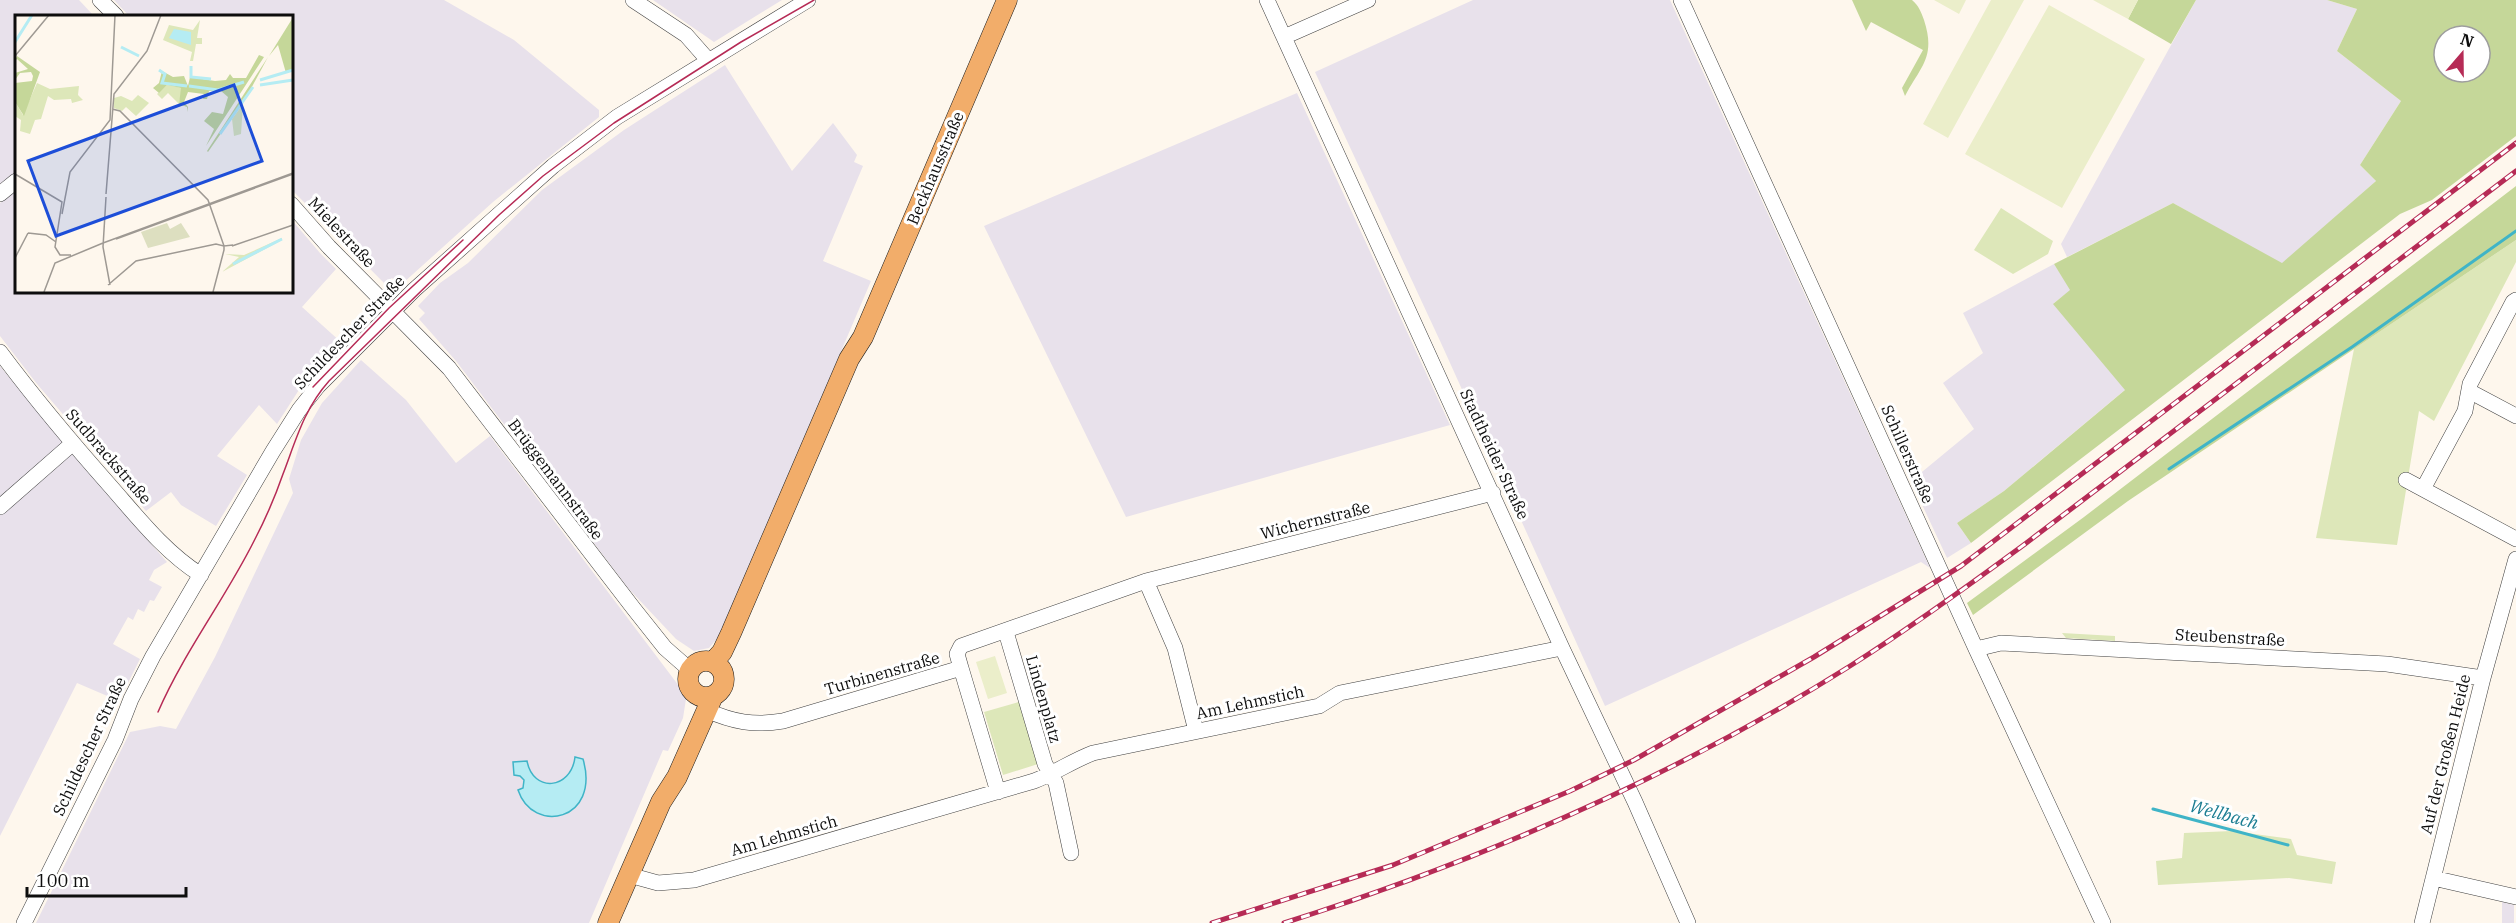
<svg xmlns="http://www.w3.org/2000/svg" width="2516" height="923" font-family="'IBM Plex Serif',serif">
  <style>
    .industrial { fill: #e8e1eb }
    .green { fill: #dde7b9 }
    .forest { fill: #c5d799; fill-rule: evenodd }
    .pitch { fill: #ebeeca }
    .water { fill: #b5ecf3; stroke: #3fb4c7; stroke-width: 1.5 }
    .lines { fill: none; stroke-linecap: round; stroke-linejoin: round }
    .stream { stroke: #3fb4c7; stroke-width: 3 }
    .minor-casing { stroke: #404040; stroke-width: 16 }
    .major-casing { stroke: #1e1e1e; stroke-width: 21 }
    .minor { stroke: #fff; stroke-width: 15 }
    .major { stroke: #f2ad6a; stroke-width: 20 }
    .tram { stroke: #b62b56; stroke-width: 1.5 }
    .rail-casing { stroke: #b62b56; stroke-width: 5 }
    .rail { stroke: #fff; stroke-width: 3; stroke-dasharray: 9; stroke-linecap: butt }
    .labels { text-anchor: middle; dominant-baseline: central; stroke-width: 6; stroke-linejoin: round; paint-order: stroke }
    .street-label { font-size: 16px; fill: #0d0d0d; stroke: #fff }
    .water-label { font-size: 18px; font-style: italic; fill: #1b7d92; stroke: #fff }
    .inset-river { fill: none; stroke: #b5ecf3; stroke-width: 3 }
    .inset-road { fill: none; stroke: #9e9993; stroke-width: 1.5 }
    .view { fill: #1d4ed8; fill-opacity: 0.15; stroke: #1d4ed8; stroke-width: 3 }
    .inset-edge { fill: none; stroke: #0d0d0d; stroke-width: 3 }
  </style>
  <rect width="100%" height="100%" fill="#fef7ed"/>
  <path class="industrial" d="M0,0H79L94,16H16V172L0,184Z
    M114,0H444L514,40L599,110V117L493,202L402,284L397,283L392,278L384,283L291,189V16H129Z
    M653,0H782L714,42Z
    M1473,0H1670L1930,568L1921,562L1605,706L1441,343L1315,72Z
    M2196,0H2327L2357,9L2337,51L2401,101L2360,165L2376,181L2282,264L2173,203L2067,257L2061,244Z
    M725,65L792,171L833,123L857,155L854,162L863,166L823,261L871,281L720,635L709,648L694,651L676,639L628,588L456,361L419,319L425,313L418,306L440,283L468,263L542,190L624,130Z
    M1297,93L1450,425L1126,517L984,226Z
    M16,190V291H291V219L320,253L336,269L302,307L342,343L306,379L277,424L259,405L217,456L247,475L216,526L181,505L171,492L146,511L37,384L0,336V203Z
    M2054,264L2071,290L2054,303L2126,389L2004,491L1957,523L1971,543L1947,558L1911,481L1974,429L1943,383L1983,353L1963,313Z
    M361,360L406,400L456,463L490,436L682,690L686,699L683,718L668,751L663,750L589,923H36L130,732L160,726L176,729L215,657L293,493L289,479L301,440L322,403Z
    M0,366L73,455L167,562L154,570L149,580L162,587L154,601L150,600L144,612L138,609L133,620L128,617L113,644L140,659L119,701L77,683L0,836Z
    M2502,902L2514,905V923H2502Z"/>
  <path class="green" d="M2001,208L2053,241L2048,254L2013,274L1974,250Z
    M2516,240V262L2434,421L2419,411L2397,545L2316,538L2354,349Z
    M2062,633L2115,636V641L2066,638Z
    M1019,702L1038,764L1003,775L984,712Z
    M2232,831L2291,839L2297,855L2336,862L2332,884L2289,878L2158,885L2156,861L2182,858L2184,833Z"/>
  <path class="forest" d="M1852,0H1912C1919,6 1921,12 1924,20C1936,57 1921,66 1905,96L1902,88L1923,50L1871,22L1866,31Z
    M2138,0H2196L2171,44L2128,19Z
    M2327,0H2516V136L2432,200L2400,214L1971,543L1957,523L2004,491L2125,390L2053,304L2070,290L2054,264L2173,203L2282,263L2376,181L2360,165L2401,101L2337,51L2357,9ZM2444,36H2480V72H2444Z
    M2516,186V240L2128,501L1973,615L1967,603L2084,517Z"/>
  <path class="pitch" d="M1934,0H1966L1959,14Z
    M1991,0H2024L1948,138L1923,124Z
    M2093,0H2138L2128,19Z
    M2049,5L2145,59L2062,208L1965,154Z
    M995,656L1007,693L988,699L976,662Z"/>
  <path class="water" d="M575,757L583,759C601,821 533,835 518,790L523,788L524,780L520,776L514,775L513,762L527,761C533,793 571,790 575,757Z"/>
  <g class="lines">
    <path class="stream" d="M2169,469L2352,347L2516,231
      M2153,809L2288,845"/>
    <g class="minor-casing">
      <path id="minor" d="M100,0L116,16
        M633,0L686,35L708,60
        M1267,0L1562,648L1635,802L1688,923
        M1681,0L1976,649L2103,923
        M1284,37L1368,0
        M0,194L16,181
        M291,204L329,247L449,368L634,609L665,648L690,670
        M0,352C35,399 73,444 112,488C139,519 166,553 201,575
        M2469,391L2516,416
        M2406,480L2516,539
        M2423,489L2465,411L2470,384L2513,302L2516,300
        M0,507L73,443
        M1146,581L1175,648L1196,731
        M1006,632L1045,764L1056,783L1071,853
        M1976,649L2001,643L2387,664L2483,678
        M961,668L998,792
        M706,710C733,722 754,726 783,721L961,668L957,654L961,646L1146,581L1493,493
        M629,875L658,883L694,880L1034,781C1055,773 1072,761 1093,753L1319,706L1340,693L1562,648
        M2433,878L2516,897
        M24,923L115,740L131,699L153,656L273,451L299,410L318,386L414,290L553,166L617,117L808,0
        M2422,923L2483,678L2516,559"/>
    </g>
    <g class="major-casing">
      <path id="major" d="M688 679a18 18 0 1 1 36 0a18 18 0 1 1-36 0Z
        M713,662L722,652L731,633L849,359L863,337L1007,0
        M608,923L661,802L677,777L713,696"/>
    </g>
    <use href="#minor" class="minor"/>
    <use href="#major" class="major"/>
    <path class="tram" d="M313,387L389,308L463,240
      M158,712C184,652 225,599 254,541C265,520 275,497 283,474C296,440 304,409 329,381L499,215L543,176L614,123L741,42L814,0"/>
    <g class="rail-casing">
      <path id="rail" d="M1212,923L1393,865L1570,791L1634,760L1814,657L1961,566L2516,143
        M1284,923C1482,860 1674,777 1850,666C1910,628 1968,586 2025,544L2516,171"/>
    </g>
    <use href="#rail" class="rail"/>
  </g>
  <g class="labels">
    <g class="street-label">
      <text transform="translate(935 168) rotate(-67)">Beckhausstraße</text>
      <text transform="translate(342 232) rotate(47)">Mielestraße</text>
      <text transform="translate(349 332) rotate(-46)">Schildescher Straße</text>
      <text transform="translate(1495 454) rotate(65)">Stadtheider Straße</text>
      <text transform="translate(1908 454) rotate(66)">Schillerstraße</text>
      <text transform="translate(109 456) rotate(49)">Sudbrackstraße</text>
      <text transform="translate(556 479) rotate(53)">Brüggemannstraße</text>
      <text transform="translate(1315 520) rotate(-14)">Wichernstraße</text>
      <text transform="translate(2230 637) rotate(3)">Steubenstraße</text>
      <text transform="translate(882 673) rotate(-16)">Turbinenstraße</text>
      <text transform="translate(1044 699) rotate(74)">Lindenplatz</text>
      <text transform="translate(1250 702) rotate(-12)">Am Lehmstich</text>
      <text transform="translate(89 746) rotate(-65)">Schildescher Straße</text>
      <text transform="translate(2445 754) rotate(-76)">Auf der Großen Heide</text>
      <text transform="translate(784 835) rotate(-16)">Am Lehmstich</text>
    </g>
    <g class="water-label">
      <text transform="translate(2224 814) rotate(15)">Wellbach</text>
    </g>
  </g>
  <g transform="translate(15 15)">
    <rect width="278" height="278" fill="#fef7ed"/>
    <path d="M185,5L182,23H187V29H181L178,46H175L177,37L148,25L154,10L178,15ZM22,68L35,74L64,71L63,80L68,85L57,88L56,84L39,85L33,81L26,104L20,105L15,119L5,116L6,105L0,101V87L8,100ZM152,70L167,73L164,89L153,78L147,84L142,79ZM123,80L134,88L121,101L111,92L107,96L99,93V83L106,81L117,86ZM228,89L226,119L219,121L217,104ZM267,223V225L207,257L224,242L210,239L229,240Z" fill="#dde7b9"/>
    <path d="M277,4V56L271,58L263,30L254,41ZM244,40L249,42L191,131L199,114L189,106L197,97L208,99L213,82L206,76H194L192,84H188L189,79L173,77L169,87L173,92L172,97V92L164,89L166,73L152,70L144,78L138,73L144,68L147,56L158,62L169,61L173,71L175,62L200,66L211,65L215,59L218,63H231ZM2,41L25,57L9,101L0,87V68L17,66L18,61L16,57L5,58L0,65V58L13,54L2,44L0,46ZM253,42L232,81L193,137L192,136Z" fill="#c5d799"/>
    <path d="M152,208L155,214L166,208L175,222L133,233L126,217Z" fill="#dddfc0"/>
    <path d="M159,14L176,17V30L154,23Z" fill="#b5ecf3"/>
    <path class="inset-river" d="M0,27L17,0M106,32L124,41M176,51V62L196,64M144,55L150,59L147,68L172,71M245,65L278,55M245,70L278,65M174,71L203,75L229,67M205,119L238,72M218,249L267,224"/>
    <path class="inset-road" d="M0,41L34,0M97,94L105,96L193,185L209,231L218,230M0,159L47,187L40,232L45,240H56M91,179L99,79L132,36L146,0M91,182L88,232L95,270M47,199L55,157L95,105L100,0M13,218L31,220L41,227M101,224L278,159M88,228L278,158M217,231L278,210M0,243L13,218M93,270L121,246L201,229L209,231V235L198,277M29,277L40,248L88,228"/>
    <path class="view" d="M219,70L247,146L41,221L13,146Z"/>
    <rect width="278" height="278" class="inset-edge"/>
  </g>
  <g transform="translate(2462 54) rotate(20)"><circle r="28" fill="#ffffff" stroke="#9e9e9e" stroke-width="1.5"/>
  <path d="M0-4.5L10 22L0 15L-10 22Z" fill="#b62b56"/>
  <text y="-9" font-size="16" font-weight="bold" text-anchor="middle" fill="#0d0d0d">N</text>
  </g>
  <path d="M27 887v9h159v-9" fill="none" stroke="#0d0d0d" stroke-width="3"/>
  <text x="36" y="887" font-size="18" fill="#0d0d0d" stroke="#ffffff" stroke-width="4.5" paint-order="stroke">100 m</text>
</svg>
